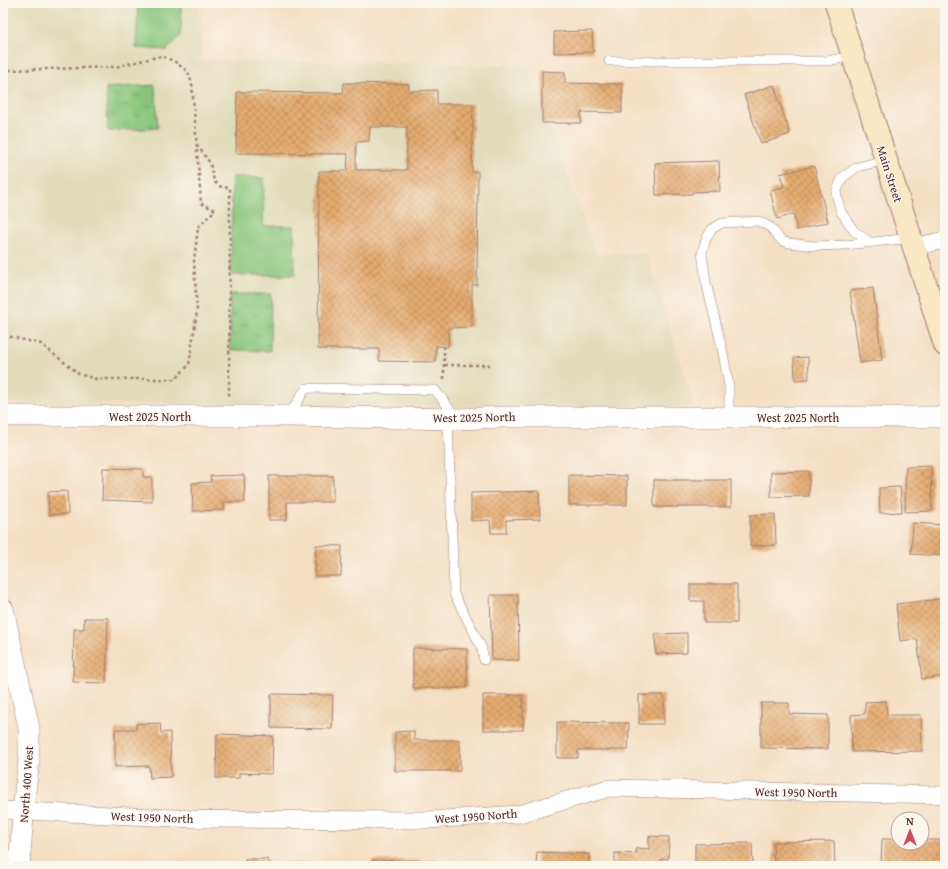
<svg xmlns="http://www.w3.org/2000/svg" width="948" height="869" font-family="'Gentium Book Plus',serif">
  <style>
    .built { fill: #e2dcba }
    .grass { fill: url(#grass-tufts); stroke: #6a7254 }
    .pitch { fill: #89c67d; stroke: #6a7254 }
    .building { fill: url(#building-cross-hatch); fill-rule: evenodd }
    .lines { fill: none; stroke-linecap: round; stroke-linejoin: round }
    .service-casing { stroke: #9f7f77; stroke-width: 10 }
    .minor-casing { stroke: #9f7f77; stroke-width: 18 }
    .tertiary-casing { stroke: #9f7f77; stroke-width: 22 }
    .secondary-casing { stroke: #9f7f77; stroke-width: 24 }
    .path { stroke: #9f7f77; stroke-width: 2.5; stroke-dasharray: 3 3; stroke-linecap: butt }
    .service { stroke: #fff; stroke-width: 9 }
    .minor { stroke: #fff; stroke-width: 17 }
    .tertiary { stroke: #fff; stroke-width: 21 }
    .secondary { stroke: #fae7c3; stroke-width: 22 }
    .labels { text-anchor: middle; dominant-baseline: central; stroke-width: 3; stroke-linejoin: round; paint-order: stroke }
    .street-label { font-size: 12px; fill: #4a1f2b; stroke: #fbf7ec }
  </style>
  <defs>
    <pattern id="grass-tufts" width="24" height="20" patternUnits="userSpaceOnUse"><rect width="24" height="20" fill="#89c67d"/><path d="M3 7l-1-3M5 7V3M7 7l1-3M15 17l-1-3M17 17v-4M19 17l1-3" fill="none" stroke="#72a067"/></pattern>
    <pattern id="building-cross-hatch" width="8" height="8" patternUnits="userSpaceOnUse"><rect width="8" height="8" fill="#e5ac6f"/><path d="M0 0l8 8M0 8l8-8" fill="none" stroke="#bc8b5b"/></pattern>
  </defs>
  <rect width="100%" height="100%" fill="#fbf7ec"/>
  <filter id="ink" filterUnits="userSpaceOnUse"><feTurbulence type="fractalNoise" baseFrequency=".025" numOctaves="2"/><feDisplacementMap in="SourceGraphic" scale="8" xChannelSelector="R" yChannelSelector="G"/><feConvolveMatrix kernelMatrix="1 2 1 2 8 2 1 2 1" color-interpolation-filters="sRGB"/></filter>
  <filter id="wash" filterUnits="userSpaceOnUse"><feTurbulence type="fractalNoise" baseFrequency=".012" numOctaves="4" result="noise"/><feDisplacementMap in="SourceGraphic" scale="16" xChannelSelector="R" yChannelSelector="G"/><feGaussianBlur stdDeviation="0.9" result="paint"/><feColorMatrix in="noise" values="0 0 0 0 0 0 0 0 0 0 0 0 0 0 0 0 0 1.4 0 .05"/><feComposite in="paint" operator="in"/></filter>
  <g filter="url(#wash)">
    <rect width="100%" height="100%" fill="#f4dfc3"/>
    <path class="built" d="M3,3H200L201,60L528,65L596,254H647L694,407L3,403Z"/>
    <path class="grass" d="M155,85L158,128L108,131L106,88Z
      M230,294H271L270,351L230,350Z"/>
    <path class="pitch" d="M138,3H181V36L167,50L136,48Z
      M232,177L264,178L263,226H294L295,275H231Z"/>
    <g id="blocks">
      <path class="building" d="M592,31L593,52L554,53V32Z
        M542,71L565,72V83L622,84V113L581,112V123H542Z
        M344,83L409,84V91L437,90V104H473L472,172H478L477,285H472V327L449,328L448,347L436,346L435,362L379,361V349H318L319,171H347L348,154L236,153L237,92L343,93ZM370,127H407V170H356V142L369,141Z
        M774,85L790,134L761,144L744,95Z
        M719,161L720,191L692,192V194L656,195L655,163Z
        M814,166L828,222L797,230L794,214L777,219L770,190L784,187L780,174Z
        M873,288L882,360L860,363L850,291Z
        M808,357L809,379L795,380L794,358Z
        M931,466L932,511L905,512L906,467Z
        M103,468L143,469V477H152V502L102,500Z
        M809,471V496L771,497V472Z
        M244,475L245,502H224V510L193,511L192,483L211,482L210,476Z
        M569,475L627,476V505H569Z
        M269,476H333V502H287V520H269Z
        M654,480H731V507H654Z
        M900,487L902,512L880,513L879,488Z
        M67,491L68,514L49,515L48,492Z
        M539,491L540,519L506,520V533H491L490,520L471,521V493Z
        M775,514L776,545L750,546V515Z
        M913,523L944,525L943,556L911,554Z
        M316,545L342,546L341,576H315Z
        M690,584H737V623H704V601H690Z
        M490,595H518L519,660H492Z
        M941,599L945,629V676L922,679L917,639L900,641L896,604Z
        M84,618H108L106,683L73,682L74,629H84Z
        M687,633V653L656,654L655,634Z
        M413,648L467,649V688H413Z
        M271,694L333,695L332,729L271,728Z
        M483,695H523V730H483Z
        M639,695H664V724H639Z
        M886,701L887,715H921L922,751L852,752L851,715L865,714V702Z
        M761,703H789V714L828,715V749L761,748Z
        M557,722L629,723L628,750H578V758H557Z
        M160,723L161,733L170,732L171,777L150,778L149,766L115,767V729H136V724Z
        M414,731V740H460V771H395V732Z
        M217,734L273,736L272,774L239,773V778H216Z
        M649,836L669,837L668,859H661V866H615V853L636,854V848L649,849Z
        M882,839H898V843H922V840H945V866L881,864Z
        M834,841L835,866H774L773,842Z
        M752,843L753,866H695V844Z
        M537,852L589,854V866H536Z
        M245,859H268V866H245Z
        M372,860L437,861V866H372Z
        M196,863V866H135V864Z
        M287,863L356,864V866H286Z"/>
    </g>
  </g>
  <g filter="url(#ink)">
    <use href="#blocks" fill-opacity="0" stroke="#9f7f77" stroke-width="1"/>
    <g class="lines">
      <g class="service-casing">
        <path id="service" d="M609,61H827L853,56
          M870,242L854,231L841,212L836,193L842,178L857,167L886,160
          M289,415L306,388L435,390L456,417
          M729,417V386L722,348L706,282L702,253L706,239L712,229L722,223L758,221L770,227L782,241L789,243L814,246L846,245L911,238
          M448,419L454,594L481,646L484,660"/>
      </g>
      <g class="minor-casing">
        <path id="minor" d="M913,247L945,240
          M3,810L195,819L428,820L519,814L609,788L945,795"/>
      </g>
      <g class="tertiary-casing">
        <path id="tertiary" d="M3,416H289L458,419L503,417H945
          M3,609L29,728V760L25,792L19,866"/>
      </g>
      <g class="secondary-casing">
        <path id="secondary" d="M836,3L945,345"/>
      </g>
      <path class="path" d="M3,68L10,70L115,67L161,56L174,61L188,72L192,83L201,203L215,210L198,227L194,261L197,311L189,365L175,379H96L79,374L41,344L3,335
        M197,145L210,163L214,181L218,186L230,188L229,398
        M444,346V381
        M445,365H492"/>
      <use href="#service" class="service"/>
      <use href="#minor" class="minor"/>
      <use href="#tertiary" class="tertiary"/>
      <use href="#secondary" class="secondary"/>
    </g>
  </g>
  <g class="labels">
    <g class="street-label">
      <text transform="translate(890 174) rotate(72)">Main Street</text>
      <text x="150" y="416">West 2025 North</text>
      <text transform="translate(474 417) rotate(-1)">West 2025 North</text>
      <text x="798" y="417">West 2025 North</text>
      <text transform="translate(26 784) rotate(-86)">North 400 West</text>
      <text transform="translate(796 792) rotate(1)">West 1950 North</text>
      <text transform="translate(476 816) rotate(-4)">West 1950 North</text>
      <text transform="translate(152 817) rotate(2)">West 1950 North</text>
    </g>
  </g>
  <rect width="948" height="869" fill="none" stroke="#fbf7ec" stroke-width="16"/>
  <g transform="translate(910 831)"><circle r="19" fill="#fbf7ec" stroke="#b4a19f"/>
  <path d="M0-3L7 15L0 10L-7 15Z" fill="#d1495b"/>
  <text y="-6" font-size="11" font-weight="bold" text-anchor="middle" fill="#4a1f2b">N</text>
  </g>
</svg>
